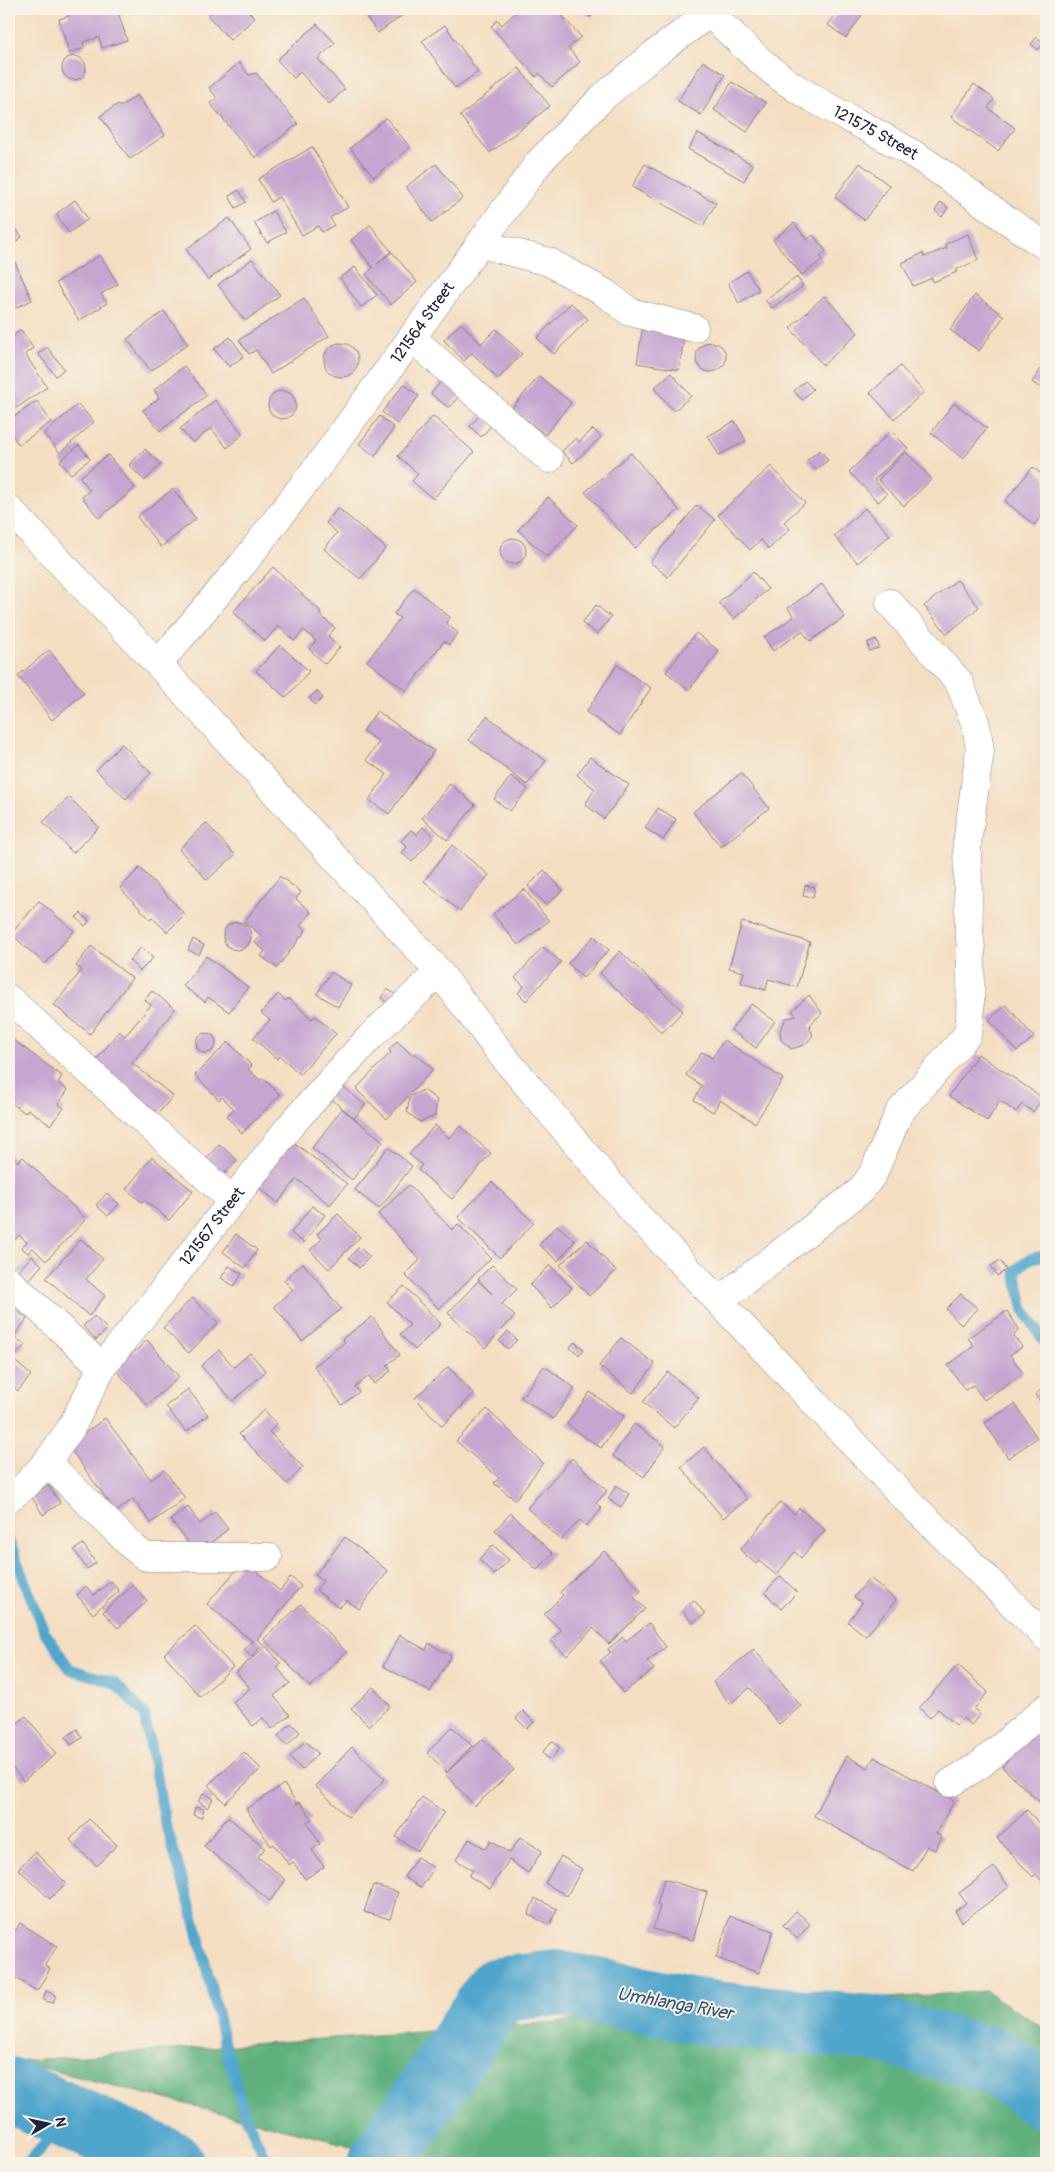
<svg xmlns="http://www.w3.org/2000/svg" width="1055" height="2172" font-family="Pangolin,sans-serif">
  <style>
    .forest { fill: #5fb07d; stroke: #40695c }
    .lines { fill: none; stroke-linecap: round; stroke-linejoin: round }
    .stream { stroke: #50a5cc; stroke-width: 11 }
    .river { stroke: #50a5cc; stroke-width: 66 }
    .building { fill: #c6a6d0 }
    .minor-casing { stroke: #8b807e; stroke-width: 29 }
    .tertiary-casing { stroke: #8b807e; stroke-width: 29 }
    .minor { stroke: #fff; stroke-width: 28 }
    .tertiary { stroke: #fff; stroke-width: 28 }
    .labels { text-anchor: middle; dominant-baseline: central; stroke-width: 4; stroke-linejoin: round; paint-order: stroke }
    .street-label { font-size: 16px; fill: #22223b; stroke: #f7f3e8 }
    .water-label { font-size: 18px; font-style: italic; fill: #345675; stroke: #f7f3e8 }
  </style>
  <rect width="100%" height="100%" fill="#f7f3e8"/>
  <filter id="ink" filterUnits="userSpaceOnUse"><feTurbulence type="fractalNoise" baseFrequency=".02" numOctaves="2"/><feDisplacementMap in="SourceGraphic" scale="10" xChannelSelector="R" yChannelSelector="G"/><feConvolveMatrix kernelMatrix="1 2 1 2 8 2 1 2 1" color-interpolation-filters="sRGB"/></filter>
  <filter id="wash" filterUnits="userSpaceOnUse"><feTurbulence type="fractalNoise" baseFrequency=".0096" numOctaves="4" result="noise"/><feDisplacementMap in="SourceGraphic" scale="20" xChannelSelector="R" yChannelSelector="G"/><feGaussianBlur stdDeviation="1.12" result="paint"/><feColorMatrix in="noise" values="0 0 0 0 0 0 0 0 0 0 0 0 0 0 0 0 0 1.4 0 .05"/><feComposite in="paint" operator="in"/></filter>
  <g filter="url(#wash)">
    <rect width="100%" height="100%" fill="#f4dec1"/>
    <path class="forest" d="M986,1991L1046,2030V2163H419L15,2061Z"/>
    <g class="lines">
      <path class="stream" d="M1046,881V914
        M1046,1255L1029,1259L1015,1271L1024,1310L1046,1344
        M9,1541L44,1631L70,1669L115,1683L144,1713L165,1822L197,1929L223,2038L244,2112L267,2163
        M28,2163L68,2117"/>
      <path class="river" d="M9,2090L171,2163
        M381,2163L498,1990L556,1983L715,2014L874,2028L995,2061L1046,2097"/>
    </g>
    <g id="blocks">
      <path class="building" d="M67,9H117L127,40L102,48L99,37L83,42L84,48L69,53L59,19L69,16Z
        M209,9H252L249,12L255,18L230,40L208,16L211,11Z
        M360,9H411L378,33Z
        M514,9H556L581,37L568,48L580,62L552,87L539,73L536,77L491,26L498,20L502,25L517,11Z
        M577,9H597L591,17Z
        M840,9H866L846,38L828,25Z
        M317,24L335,43L318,59L345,89L329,104L300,72L294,78L277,60Z
        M445,25L478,72L455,88L422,41Z
        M1037,37L1044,43L1038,50L1031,44Z
        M62 68a12 12 0 1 1 24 0a12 12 0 1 1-24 0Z
        M703,61L725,75L701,115L678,101Z
        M239,63L249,75L256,73L298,124L255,158L210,103L217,98L209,88Z
        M519,68L550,106L490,153L460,116Z
        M732,82L766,103L747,132L714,110Z
        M974,84L994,99L988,108L1015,128L998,151L951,117Z
        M137,95L165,135L130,159L100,116L118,104L120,107Z
        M386,118L410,147L374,177L350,148Z
        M698,133L753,165L744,181L688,149Z
        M312,147L348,207L330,218L334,225L322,232L318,226L302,235L279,197L271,202L258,179Z
        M860,163L890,186L864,220L835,197Z
        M436,164L463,198L432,222L406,187Z
        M645,164L716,203L703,226L632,187Z
        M239,190L246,202L236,208L229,196Z
        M75,200L88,219L69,233L56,214Z
        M941,202L948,208L942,217L935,211Z
        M273,211L286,232L267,243L254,223Z
        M229,218L251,249L208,280L186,249Z
        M9,219L22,237L9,247Z
        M794,223L807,240L813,235L826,251L821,256L822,260L802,275L773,240Z
        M370,225L391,251L377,264L392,252L417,282L391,305L366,274L373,268L351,240Z
        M968,234L978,260L956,270L957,272L933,282L932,278L913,286L902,263L923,253L924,257L947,248L945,244Z
        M100,255L118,284L101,294L107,303L79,321L56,283Z
        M252,259L280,295L245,321L218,285Z
        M14,260L32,300L9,311V262Z
        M355,267L377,295L361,307L340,278Z
        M747,271L759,290L739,303L728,283Z
        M797,277L803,286L772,308L765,300Z
        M975,295L1004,316L979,351L950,330Z
        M824,296L858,333L823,365L790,328Z
        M304,298L329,336L271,374L256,350L249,354L239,340Z
        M571,303L588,319L554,354L537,338Z
        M164,311L188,344L151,371L127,339Z
        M461,323L481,344L496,329L522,354L498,379L472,353L464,361L444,340Z
        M643,325L685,332L679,370L637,363Z
        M21,330L33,348L25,354L47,387L9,413V339Z
        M230,337L244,356L229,367L214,349Z
        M696 357a15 15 0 1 1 30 0a15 15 0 1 1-30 0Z
        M324 360a17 17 0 1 1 34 0a17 17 0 1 1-34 0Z
        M47,347L64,369L56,376L38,354Z
        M1046,362V392L1032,382Z
        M184,366L207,395L160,431L143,410L159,398L154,390Z
        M900,366L924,392L894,419L870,393Z
        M671,373L691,396L674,411L654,388Z
        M445,376L463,391L449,408L431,394Z
        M539,376L571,403L545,435L512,408Z
        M805,381L813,389L802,400L794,391Z
        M404,384L419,396L397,424L382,412Z
        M268 405a14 14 0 1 1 28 0a14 14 0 1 1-28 0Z
        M215,400L243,434L227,448L211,428L193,443L180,429Z
        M37,401L51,422L19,445L9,431V420Z
        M954,403L987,428L963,459L931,433Z
        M78,404L94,422L60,453L44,434Z
        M481,414L492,425L481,437L470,426Z
        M380,416L394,428L375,456L359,444Z
        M433,416L474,452L433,499L412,481L418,474L398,456Z
        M735,421L746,441L719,455L708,436Z
        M593,429L601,437L573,463L562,451L576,438L579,442Z
        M891,431L908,448L874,480L887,494L878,502L849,472Z
        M79,445L90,459L71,474L60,461Z
        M145,449L161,464L145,481L129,465Z
        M820,450L828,460L816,470L807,460Z
        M906,452L932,479L904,506L878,480Z
        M631,453L679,510L635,548L585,492Z
        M108,455L135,488L99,518L82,497L90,490L80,477Z
        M771,466L805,503L784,522L790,529L769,549L761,540L750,550L718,515Z
        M1033,467L1046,478V510L1034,525L1005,501Z
        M173,489L196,519L161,547L137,517Z
        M548,497L578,525L547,557L518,530Z
        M697,505L715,520L668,577L650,562Z
        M338,508L386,548L360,579L324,549L337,533L326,523Z
        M865,508L890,535L858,563L834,536Z
        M500 551a13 13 0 1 1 26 0a13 13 0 1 1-26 0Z
        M273,567L321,612L319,614L335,628L328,636L340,647L325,664L309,649L316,641L304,630L294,641L278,626L265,641L233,612Z
        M753,572L768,589L734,619L719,603Z
        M957,580L979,607L947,634L924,606Z
        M822,584L845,617L810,641L802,631L773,651L764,637L794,617L788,608Z
        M414,588L450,617L446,623L458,633L449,645L444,641L406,691L367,661L400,618L394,614Z
        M596,605L611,617L597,634L582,623Z
        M696,633L719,651L689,690L666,672Z
        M877,640L879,648L869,651L868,642Z
        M280,645L309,671L286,698L256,671Z
        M49,650L84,693L52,720L18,676Z
        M617,665L651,688L620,735L586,712Z
        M317,691L323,698L315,705L309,698Z
        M377,711L434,751L389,814L369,800L387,774L366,760L379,742L363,731Z
        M487,716L546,761L527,785L469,740Z
        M122,744L151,773L126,799L96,770Z
        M590,757L629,785L604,819L585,804L595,789L577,775Z
        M741,773L769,808L721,847L693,812Z
        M511,776L528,789L510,811L494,799Z
        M450,784L475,805L447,840L422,818Z
        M69,797L99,827L73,853L43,822Z
        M658,808L676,819L663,840L645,828Z
        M206,823L235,855L207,880L179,849Z
        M423,827L434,837L412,862L402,853L407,847L401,841L411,830L417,834Z
        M452,845L489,875L460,911L424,881Z
        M140,868L185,914L167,932L152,917L150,919L120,888Z
        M544,870L563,890L546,905L528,886Z
        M280,876L301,892L296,899L311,912L300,926L306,930L277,968L261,956L265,951L255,943L261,935L244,922Z
        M805,885L815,887L813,898L803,896Z
        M524,889L549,921L518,945L493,914Z
        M39,901L74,931L45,964L11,934Z
        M81,913L89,921L85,926L76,917Z
        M742,922L810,942L797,987L768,979L766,990L741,983L744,972L729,968Z
        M223 936a14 14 0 1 1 28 0a14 14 0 1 1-28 0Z
        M594,936L609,950L583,978L568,963Z
        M193,939L204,945L199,955L188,950Z
        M91,946L132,978L90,1034L54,1005L82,970L76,966Z
        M142,947L153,958L140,971L129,960Z
        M543,947L561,962L526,1001L518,993L524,986L515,978Z
        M620,951L683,1011L662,1033L600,973Z
        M206,956L248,987L229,1012L208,997L205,1002L183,986Z
        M331,972L351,985L338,1007L317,994Z
        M387,989L395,994L388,1003L381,998Z
        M152,991L175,1009L132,1063L173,1096L154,1119L90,1068L119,1031L125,1036L151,1005L145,1000Z
        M278,994L286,1001L288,998L312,1019L315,1016L336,1034L300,1074L280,1056L277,1059L253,1038L270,1020L261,1013Z
        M809,995L822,1013L809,1026L813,1035L805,1045L791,1049L781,1040L780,1030L786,1018L797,1016L792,1011Z
        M751,1004L775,1021L756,1048L731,1030Z
        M1006,1005L1034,1037L1017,1051L989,1020Z
        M196 1043a10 10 0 1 1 20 0a10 10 0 1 1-20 0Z
        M9,1037L62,1076L58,1083L68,1090L58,1104L64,1108L50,1125L28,1109L25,1113L12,1103L9,1107Z
        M724,1040L783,1079L755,1123L720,1100L713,1112L694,1100L702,1086L686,1075L702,1052L712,1058Z
        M397,1041L412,1055L415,1053L433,1069L387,1119L356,1089L391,1052L389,1050Z
        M228,1042L252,1066L248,1069L260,1080L263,1078L280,1095L242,1133L226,1116L234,1109L222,1097L219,1100L195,1075Z
        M978,1054L1043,1098L1033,1112L1022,1104L1016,1112L1000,1101L987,1121L949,1096Z
        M340,1084L365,1105L354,1118L329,1097Z
        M424,1090L437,1100L435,1116L420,1122L407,1112L410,1096Z
        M342,1109L383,1141L352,1180L312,1148Z
        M435,1125L449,1138L460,1126L491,1153L452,1199L418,1170L422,1165L409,1154Z
        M292,1141L347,1184L330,1205L297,1179L278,1203L257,1186Z
        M219,1144L237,1160L224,1174L207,1158Z
        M388,1147L412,1166L379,1209L355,1190Z
        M9,1153L18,1162L23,1157L86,1219L46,1261L33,1248L28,1253L21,1247L27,1242L19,1235L15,1240L9,1234Z
        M152,1157L193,1191L169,1220L144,1200L142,1202L126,1189Z
        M492,1182L534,1223L500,1258L458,1217Z
        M409,1185L452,1230L458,1224L491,1258L439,1309L405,1275L420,1260L378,1214Z
        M107,1193L119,1204L108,1216L96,1205Z
        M312,1206L325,1215L304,1243L291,1233Z
        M338,1214L360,1237L329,1269L310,1250L322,1239L317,1234Z
        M557,1225L575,1241L558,1261L539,1245Z
        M236,1234L257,1250L245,1268L223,1252Z
        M81,1239L103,1259L86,1279L105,1296L89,1316L46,1278Z
        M587,1240L616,1271L589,1296L560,1265Z
        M359,1247L370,1257L359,1268L349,1258Z
        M32,1256L42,1265L29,1280L18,1271Z
        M1000,1260L1006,1270L997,1276L991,1266Z
        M303,1263L341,1309L302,1341L274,1306L293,1290L284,1280Z
        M492,1265L517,1289L502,1304L515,1316L485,1348L448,1313L478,1281L492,1294L478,1279Z
        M550,1265L572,1288L552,1308L530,1285Z
        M229,1266L242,1274L234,1286L221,1278Z
        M404,1286L441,1324L415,1350L400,1334L410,1325L387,1302Z
        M961,1294L978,1309L961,1325L946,1309Z
        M192,1298L218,1323L189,1353L163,1328Z
        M10,1305L27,1319L14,1336L25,1345L13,1358L9,1355Z
        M1007,1311L1019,1329L1014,1336L1022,1347L1010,1355L1023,1373L984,1400L973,1385L965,1390L948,1365L974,1346L968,1338Z
        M94,1316L107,1329L96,1340L83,1326Z
        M372,1317L400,1355L387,1365L391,1371L374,1384L369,1376L355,1387L359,1392L342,1405L314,1366L345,1342L342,1339Z
        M508,1331L517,1340L508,1349L499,1341Z
        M621,1338L655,1364L633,1393L599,1366Z
        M147,1340L179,1377L147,1405L114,1368L129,1345L135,1352Z
        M574,1342L584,1349L580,1355L570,1348Z
        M219,1350L234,1367L250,1353L266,1371L233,1401L201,1366Z
        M9,1356L31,1375L18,1391L9,1383Z
        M544,1366L575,1388L553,1419L521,1398Z
        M448,1367L474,1394L442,1426L415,1398Z
        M668,1372L699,1398L674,1428L643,1402Z
        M1046,1386V1409L1035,1395Z
        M188,1389L208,1415L186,1432L166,1406Z
        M590,1392L624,1416L601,1448L567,1424Z
        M1015,1404L1037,1438L1008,1458L985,1423Z
        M487,1409L543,1463L515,1500L494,1483L499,1478L456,1441Z
        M264,1410L277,1424L269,1432L303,1467L287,1484L239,1434Z
        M105,1418L151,1480L164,1470L185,1498L151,1523L133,1499L116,1512L68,1446Z
        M634,1424L665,1446L644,1477L613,1456Z
        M704,1447L747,1499L723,1518L681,1467Z
        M572,1458L607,1491L596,1503L602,1509L586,1526L580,1520L561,1540L527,1508Z
        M48,1485L60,1503L43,1515L31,1496Z
        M616,1485L629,1494L621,1507L608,1499Z
        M780,1502L794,1514L799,1508L825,1530L801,1558L795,1552L776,1575L759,1561L756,1564L740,1550Z
        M188,1507L200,1524L215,1512L228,1529L197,1554L171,1520Z
        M511,1513L553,1554L537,1570L495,1530Z
        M345,1537L388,1571L359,1609L347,1600L339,1608L316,1590L323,1581L315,1575Z
        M83,1544L96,1563L87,1569L74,1550Z
        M493,1545L509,1560L494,1575L479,1559Z
        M604,1551L641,1591L634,1597L645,1609L609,1644L593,1628L567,1656L551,1641L561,1630L544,1614L563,1595L560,1592Z
        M244,1561L280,1591L291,1577L301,1586L257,1639L263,1644L252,1657L244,1650L252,1641L207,1604Z
        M781,1576L797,1593L781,1609L765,1592Z
        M870,1578L896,1600L866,1636L848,1622L862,1603L854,1597Z
        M111,1581L119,1591L93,1614L77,1595L86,1586L94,1595Z
        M133,1585L147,1601L118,1628L103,1612Z
        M694,1600L705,1614L693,1623L682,1610Z
        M301,1604L346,1652L310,1687L264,1639Z
        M649,1623L666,1647L647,1661L654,1669L623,1693L600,1661L610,1653L608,1649L623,1637L626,1641Z
        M195,1626L233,1667L200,1697L164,1654Z
        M400,1635L426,1650L429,1643L451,1656L430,1692L383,1666Z
        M266,1646L281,1664L277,1667L290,1683L274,1696L290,1715L272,1729L263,1718L253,1726L233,1702L250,1688L236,1672Z
        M754,1649L801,1706L779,1724L750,1688L730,1704L713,1682Z
        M958,1665L988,1692L974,1709L980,1714L971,1725L963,1718L956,1725L938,1709L930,1718L919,1708Z
        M373,1687L390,1706L369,1726L351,1708Z
        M523,1711L534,1722L527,1729L516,1718Z
        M26,1716L56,1754L23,1781L9,1763V1730Z
        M1046,1718V1808L1002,1767Z
        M291,1723L300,1732L287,1746L278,1736Z
        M452,1727L472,1746L447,1772L427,1753Z
        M77,1729L82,1738L71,1745L66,1737Z
        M483,1739L514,1770L475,1806L445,1774Z
        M305,1741L318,1753L302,1770L290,1757Z
        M552,1741L560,1748L550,1760L542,1753Z
        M352,1747L385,1779L348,1817L315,1786Z
        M244,1752L261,1769L225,1803L208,1785Z
        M847,1756L868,1768L874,1757L954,1801L936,1833L942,1837L935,1850L927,1846L913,1871L814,1816Z
        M284,1784L297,1804L300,1802L312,1819L307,1822L320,1844L312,1850L324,1867L305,1879L293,1862L289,1865L274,1844L271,1846L246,1809Z
        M204,1793L213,1799L207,1808L198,1801Z
        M422,1797L444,1812L418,1851L396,1837Z
        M195,1807L204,1809L201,1818L193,1815Z
        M1027,1810L1046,1831V1886L1036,1874L1033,1877L997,1838Z
        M228,1817L265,1848L258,1857L286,1880L270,1901L204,1846Z
        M89,1819L117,1845L97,1866L70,1840Z
        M520,1837L542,1851L528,1873L509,1860L490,1889L469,1876L473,1870L456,1860L469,1839L486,1849L491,1840L510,1853Z
        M35,1852L66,1883L50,1899L18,1869Z
        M561,1856L582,1869L567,1896L545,1883Z
        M417,1857L434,1868L421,1888L404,1877Z
        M994,1867L1009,1887L962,1922L955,1911L966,1903L959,1893Z
        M664,1879L707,1892L693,1940L653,1929L660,1906L657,1905Z
        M373,1885L398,1892L390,1919L364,1912Z
        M535,1898L557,1909L550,1925L528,1915Z
        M796,1911L810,1924L797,1939L783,1925Z
        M730,1916L773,1931L759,1973L716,1958Z
        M20,1923L57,1946L45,1965L50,1969L37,1991L9,1974V1941Z
        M46,1991L56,1995L53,2003L43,2000Z"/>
    </g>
  </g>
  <g filter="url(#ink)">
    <use href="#blocks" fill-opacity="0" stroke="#8b807e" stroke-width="1"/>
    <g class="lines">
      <g class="minor-casing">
        <g id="minor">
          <path id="s1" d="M709,13C738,39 765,69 799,90C838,114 880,133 918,157C962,185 1002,219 1046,246"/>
          <path d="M481,244L549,262L605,293L630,312L694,328"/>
          <path d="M412,338L549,459"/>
          <path id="s2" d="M158,664L242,565L328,453L540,161L603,97L653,55L715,9"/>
          <path d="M9,999L233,1201"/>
          <path d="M9,1281L102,1367"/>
          <path d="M720,1300L860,1191L873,1174L899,1113L967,1035L970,1021L971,948L969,930L967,843L980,750L976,725L959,682L890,603"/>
          <path d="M47,1462L133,1547L146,1557H268"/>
          <path id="s3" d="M9,1498L25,1486L47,1462L71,1428L102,1367L158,1297L290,1126L370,1037L439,972"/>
          <path d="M950,1783L980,1765L1046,1708"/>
        </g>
      </g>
      <g class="tertiary-casing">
        <path id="tertiary" d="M9,509L158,664L439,972L502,1055L635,1213L902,1495L1046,1637"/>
      </g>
      <use href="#minor" class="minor"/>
      <use href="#tertiary" class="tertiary"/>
    </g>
  </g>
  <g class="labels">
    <g class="street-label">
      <text stroke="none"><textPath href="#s1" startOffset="206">121575 Street</textPath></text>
      <text stroke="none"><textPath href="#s2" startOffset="432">121564 Street</textPath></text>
      <text stroke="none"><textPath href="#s3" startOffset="341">121567 Street</textPath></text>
    </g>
    <g class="water-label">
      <text transform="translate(675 2004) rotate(10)">Umhlanga River</text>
    </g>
  </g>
  <rect width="1055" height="2172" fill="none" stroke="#f7f3e8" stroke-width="30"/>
  <g transform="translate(48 2124) rotate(81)" stroke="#f7f3e8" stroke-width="4" paint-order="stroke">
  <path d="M0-4L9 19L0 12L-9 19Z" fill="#22223b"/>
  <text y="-8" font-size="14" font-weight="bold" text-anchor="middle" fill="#22223b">N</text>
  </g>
</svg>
